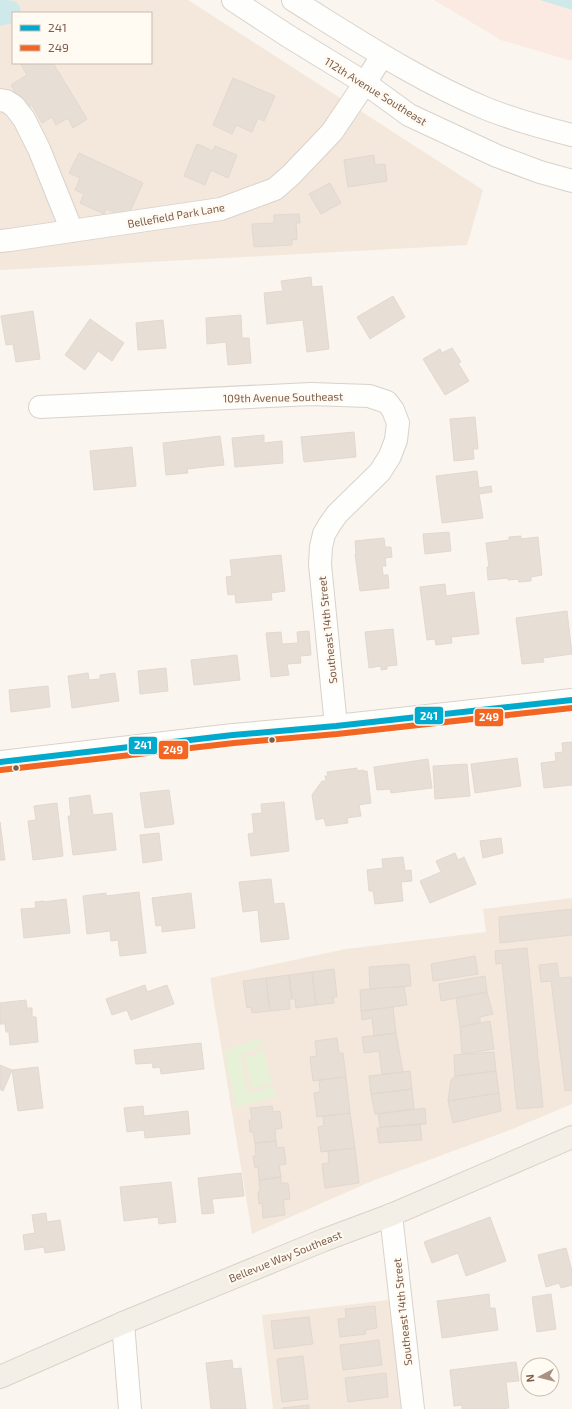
<svg xmlns="http://www.w3.org/2000/svg" width="572" height="1409" font-family="'Exo 2',sans-serif">
  <style>
    .residential { fill: #f3e8db; fill-rule: evenodd }
    .commercial { fill: #faeae2 }
    .green { fill: #e6f1d8 }
    .water { fill: #cfe9eb }
    .building { fill: #e7ded5; stroke: #e3d8d0 }
    .lines { fill: none; stroke-linecap: round; stroke-linejoin: round }
    .street-casing { stroke: #d9d2cc; stroke-width: 24 }
    .secondary-casing { stroke: #dad2ca; stroke-width: 24 }
    .primary-casing { stroke: #dbd1ca; stroke-width: 24 }
    .street { stroke: #fefefc; stroke-width: 22 }
    .secondary { stroke: #fefefc; stroke-width: 22 }
    .primary { stroke: #f4efe6; stroke-width: 22 }
    .bus-1-casing { stroke: #fffaf2; stroke-width: 9 }
    .bus-2-casing { stroke: #fffaf2; stroke-width: 9 }
    .bus-1 { stroke: #00a9ce; stroke-width: 6 }
    .bus-2 { stroke: #f26522; stroke-width: 6 }
    .bus-dot { fill: #7c5c4a; stroke: #fffaf2; stroke-width: 1.5 }
    .labels { text-anchor: middle; dominant-baseline: central; stroke-width: 4; stroke-linejoin: round; paint-order: stroke }
    .street-label { font-size: 11px; fill: #7c5c4a; stroke: #fffaf2 }
    .line-badge { stroke: #fffaf2; stroke-width: 1.5 }
    .badge-label { font-size: 11px; text-anchor: middle; font-weight: bold; fill: #fff }
  </style>
  <rect width="100%" height="100%" fill="#faf5ee"/>
  <path class="residential" d="M0,0H188L483,190L467,245L0,270ZM13,13H151V63H13Z
    M572,898V1104L510,1130L372,1181L252,1234L210,978L346,949L486,932L483,909Z
    M389,1300L402,1409H273L262,1315Z"/>
  <path class="commercial" d="M434,0H572V61L501,40Z"/>
  <path class="green" d="M260,1038L262,1045L256,1047L253,1051C247,1052 244,1052 241,1058L247,1089L250,1092H254L273,1086L276,1097L236,1107L224,1051Z
    M260,1049H263L272,1083L255,1088L251,1086L245,1058L247,1056L255,1055Z"/>
  <path class="water" d="M0,0C13,0 20,0 21,13H13V23L0,26Z
    M540,0H572V10Z"/>
  <path class="building" d="M20,63H53L87,119L73,128L68,118L56,125L52,117L42,123L32,105L25,108L11,85L27,75Z
    M233,78L275,96L264,121L258,118L252,132L236,125L232,134L213,125Z
    M197,144L213,151L215,146L237,155L228,178L211,170L205,185L184,176Z
    M79,153L143,183L127,218L106,209L104,214L80,203L84,194L75,190L80,178L69,173Z
    M374,155L375,165L385,164L387,181L348,187L344,160Z
    M330,183L341,203L321,214L309,194Z
    M299,214L300,223H296L297,239L292,240V245L254,247L252,224L274,223V215Z
    M311,277L312,287L322,286L329,349L307,352L303,320L267,324L264,293L283,291L281,281Z
    M393,296L405,317L370,339L357,317Z
    M33,311L40,359L16,362L13,344L6,345L1,316Z
    M241,315L242,338H249L251,363L228,365L226,342L207,344L206,318Z
    M90,319L124,343L112,361L98,351L85,370L65,355Z
    M163,320L166,348L138,350L136,323Z
    M452,348L461,362L458,363L469,381L445,395L423,359L440,349L442,353Z
    M475,417L478,449H473L474,459L454,461L450,419Z
    M354,432L356,457L304,462L301,437Z
    M264,435V443L282,441L283,463L235,467L232,438Z
    M220,436L224,465L187,469L188,473L166,475L163,443Z
    M132,447L136,486L94,490L90,451Z
    M477,471L479,488L491,486L492,492L479,494L483,518L442,523L436,476Z
    M449,532L451,551L425,554L423,534Z
    M521,536V539L538,537L542,575L531,577V581L519,582L518,579L508,580V578L488,580L487,567H489L486,543L509,540V537Z
    M384,538L385,547H391L392,557L385,558L386,566H382L383,575H388L389,588L360,591L355,554H356L355,541Z
    M281,555L285,591L271,593L272,600L236,603L235,594L228,595L226,577L232,576L230,560Z
    M445,584L446,596L474,592L479,634L451,637L452,643L436,645L435,639L427,640L420,587Z
    M567,611L572,654L543,658L544,662L522,664L516,618Z
    M393,629L397,665L387,666V669L381,670V666L369,668L365,632Z
    M309,631L311,655L300,656L301,663L287,664L289,675L271,677L266,633L281,632L282,644L298,643L297,632Z
    M237,655L240,680L194,685L191,660Z
    M166,668L168,691L140,694L138,671Z
    M88,673L89,680L100,679V675L115,673L119,701L72,708L68,676Z
    M48,686L50,707L11,712L9,690Z
    M572,742V785L544,788L541,763L556,761L555,753L563,752L562,743Z
    M517,758L521,786L475,793L471,764Z
    M428,759L432,788L391,793L390,789L377,790L374,767Z
    M467,764L470,796L435,799L433,766Z
    M357,768V771L364,770V772L367,771L371,803L359,805L361,816L347,818L348,823L326,826L324,818L316,820L312,795L322,781H326L325,776H328L327,772Z
    M169,790L174,824L145,828L140,793Z
    M90,795L93,815L112,813L116,850L73,855L68,816H71L69,798Z
    M284,802L289,851L251,856L248,834L254,833L252,814L262,813L261,804Z
    M57,803L63,856L33,860L28,821L36,820L34,806Z
    M0,822L5,860H0Z
    M159,833L162,860L143,863L140,835Z
    M501,838L503,853L483,858L480,841Z
    M455,853L458,860L464,857L476,884L430,903L420,881L441,872L436,861Z
    M403,857L405,871L411,870L412,881L401,882L403,901L375,904L373,891H369L367,870L383,868L382,859Z
    M271,879L274,904L284,903L289,939L261,942L258,910L243,912L239,882Z
    M139,892L146,953L120,956L118,940L111,941L110,931L87,934L83,896L106,893V896Z
    M191,893L195,928L162,932V925L156,926L152,898Z
    M66,899L70,933L24,938L21,909L36,908L35,902L44,901V902Z
    M572,909V935L500,943L499,917Z
    M527,948L543,1107L517,1109L502,963L496,964L495,951Z
    M475,956L478,974L433,981L431,964Z
    M557,963L559,978L571,977L572,983V1090L565,1091L551,981L541,982L539,965Z
    M409,964L411,986L370,989L369,967Z
    M334,969L337,997H333L334,1003L316,1005L312,972Z
    M312,972L316,1005L296,1008L295,999H292L289,975Z
    M289,975L292,999H289L290,1009L270,1011L266,978Z
    M485,976L487,992L441,1001L439,984Z
    M266,978L270,1011L252,1013L251,1007L247,1008L243,981Z
    M145,985L147,992L167,985L174,1004L131,1020L127,1010L112,1015L106,999Z
    M404,986L407,1005L361,1011L360,990Z
    M487,992L493,1014L480,1017V1022L460,1027L456,998Z
    M26,1000L27,1008H32V1017H36L38,1042L10,1045L9,1032H6L5,1024H0V1003Z
    M393,1007L396,1033L374,1036L372,1018L362,1020L361,1011Z
    M490,1021L494,1049L462,1054L460,1027Z
    M396,1033L403,1072L382,1075L379,1051L364,1053L362,1037Z
    M337,1038L339,1053H343L346,1077L313,1081L310,1057L317,1056L315,1041Z
    M201,1043L204,1069L161,1074L160,1067L153,1068L152,1063L136,1064L134,1050Z
    M494,1052L496,1071L455,1076L454,1055Z
    M0,1065L12,1070L3,1091L0,1089Z
    M38,1067L43,1108L18,1111L12,1070Z
    M410,1071L412,1089L371,1094L369,1076Z
    M496,1071L499,1093L448,1101L451,1080L455,1076Z
    M346,1077L350,1113L317,1117L314,1093L320,1092L319,1080Z
    M412,1089L414,1109L375,1114L371,1094Z
    M499,1093L501,1111L453,1123L448,1101Z
    M143,1106L144,1116L188,1111L190,1134L145,1138L144,1130L127,1132L124,1108Z
    M272,1106L273,1112L280,1111L282,1128L275,1129L276,1141L255,1143L253,1132H250L249,1120H252L250,1108Z
    M425,1108L426,1124L380,1127L378,1114Z
    M350,1113L355,1148L321,1152L318,1127L324,1126L323,1116Z
    M420,1124L422,1140L379,1143L377,1128Z
    M276,1141L277,1148L284,1147L286,1164L279,1165L281,1177L259,1180L258,1167L255,1168L253,1156H256L255,1143Z
    M355,1148L359,1183L325,1188L322,1164L329,1163L328,1151Z
    M241,1173L244,1196L212,1199L214,1213L202,1214L198,1178Z
    M281,1177V1183H288L290,1199L283,1200L285,1215L263,1218L262,1203L259,1204L258,1192L260,1191L259,1180Z
    M171,1182L176,1222L159,1224L158,1217L124,1221L120,1187Z
    M46,1213L47,1222L60,1220L65,1250L45,1253L44,1247L25,1250L23,1235L35,1233L32,1215Z
    M490,1217L506,1261L466,1276L458,1253L432,1263L424,1242Z
    M566,1248L572,1271V1285L561,1288L559,1283L546,1287L538,1255Z
    M489,1294L490,1308H495L498,1330L442,1338L437,1301Z
    M551,1294L556,1329L537,1332L532,1297Z
    M375,1306L377,1328L365,1330L366,1334L340,1337L338,1319L346,1318L345,1309Z
    M309,1317L313,1344L274,1349L271,1321Z
    M379,1340L382,1365L343,1370L340,1345Z
    M303,1356L308,1399L282,1402L277,1359Z
    M232,1360L233,1369L241,1368L246,1409H211L206,1363Z
    M516,1362L519,1381L506,1382L509,1408L498,1409H462V1405L454,1406L450,1370Z
    M386,1373L388,1397L348,1402L345,1378Z
    M309,1405V1409H282V1408Z"/>
  <g class="lines">
    <g class="street-casing">
      <path id="street" d="M0,100L6,101L14,106L24,119L39,149L72,231
        M0,241L10,240L221,209L275,189L291,175L332,132L365,83L382,56
        M40,407L311,394L369,396L387,402L393,410L398,423L396,440L390,456L380,472L337,514L330,524L324,534L321,547L320,564L336,726
        M391,1215L413,1409
        M123,1323L130,1409"/>
    </g>
    <g class="secondary-casing">
      <path id="secondary" d="M233,0L288,36L365,83L409,115L497,156L540,172L572,181
        M293,0C356,39 419,81 487,109C515,120 544,128 572,135
        M0,762L233,735L336,726L572,700"/>
    </g>
    <g class="primary-casing">
      <path id="primary" d="M0,1377L123,1323L324,1240L391,1215L572,1137"/>
    </g>
    <use href="#street" class="street"/>
    <use href="#secondary" class="secondary"/>
    <use href="#primary" class="primary"/>
    <g class="bus-1-casing">
      <path id="bus-1" d="M0,762L233,735L336,726L572,700"/>
    </g>
    <g class="bus-2-casing">
      <path id="bus-2" d="M1,770L234,743L337,734L572,708"/>
    </g>
    <use href="#bus-1" class="bus-1"/>
    <use href="#bus-2" class="bus-2"/>
  </g>
  <g class="bus-dot">
    <circle cx="272" cy="740" r="3.5"/>
    <circle cx="16" cy="768" r="3.5"/>
  </g>
  <g class="labels">
    <g class="street-label">
      <text transform="translate(376 91) rotate(32)">112th Avenue Southeast</text>
      <text transform="translate(176 215) rotate(-10)">Bellefield Park Lane</text>
      <text transform="translate(283 397) rotate(-1)">109th Avenue Southeast</text>
      <text transform="translate(327 630) rotate(-96)">Southeast 14th Street</text>
      <text transform="translate(285 1256) rotate(-22)">Bellevue Way Southeast</text>
      <text transform="translate(402 1312) rotate(-96)">Southeast 14th Street</text>
    </g>
  </g>
  <g class="line-badge">
    <rect x="414" y="706" width="30" height="19" rx="4" fill="#00a9ce"/>
    <rect x="474" y="708" width="30" height="19" rx="4" fill="#f26522"/>
    <rect x="128" y="736" width="30" height="19" rx="4" fill="#00a9ce"/>
    <rect x="158" y="740" width="31" height="20" rx="4" fill="#f26522"/>
  </g>
  <g class="badge-label">
    <text x="429" y="720">241</text>
    <text x="489" y="721">249</text>
    <text x="143" y="749">241</text>
    <text x="173" y="754">249</text>
  </g>
  <rect x="12" y="12" width="140" height="52" fill="#fffaf2" stroke="#cbbbaf"/>
  <rect x="20" y="25" width="20" height="6" fill="#00a9ce" stroke="#cbbbaf"/>
  <text x="48" y="32" font-size="12" fill="#7c5c4a">241</text>
  <rect x="20" y="45" width="20" height="6" fill="#f26522" stroke="#cbbbaf"/>
  <text x="48" y="52" font-size="12" fill="#7c5c4a">249</text>
  <g transform="translate(540 1377) rotate(263)"><circle r="19" fill="#fffaf2" stroke="#cbbbaf"/>
  <path d="M0-3L7 15L0 10L-7 15Z" fill="#a89283"/>
  <text y="-6" font-size="11" font-weight="bold" text-anchor="middle" fill="#7c5c4a">N</text>
  </g>
</svg>
